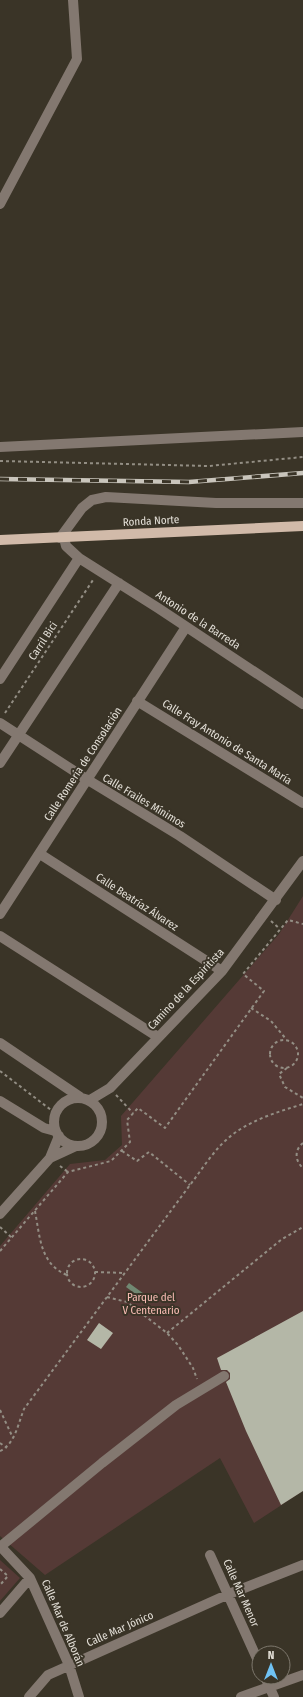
<svg xmlns="http://www.w3.org/2000/svg" width="303" height="1697" font-family="'Fira Sans Condensed',sans-serif">
  <style>
    .green { fill: #553a36 }
    .water { fill: #718872 }
    .building { fill: #b4b7a7 }
    .lines { fill: none; stroke-linecap: round; stroke-linejoin: round }
    .path { stroke: #938e84; stroke-width: 2; stroke-dasharray: 3 3; stroke-linecap: butt }
    .minor { stroke: #837870; stroke-width: 10 }
    .major { stroke: #d1baa9; stroke-width: 10 }
    .rail-casing { stroke: #c9c5bc; stroke-width: 4.5 }
    .rail { stroke: #3a3427; stroke-width: 3; stroke-dasharray: 9; stroke-linecap: butt }
    .labels { text-anchor: middle; dominant-baseline: central; stroke-width: 4; stroke-linejoin: round; paint-order: stroke }
    .street-label { font-size: 11px; fill: #e3dfd7; stroke: #3a3427 }
    .park-label { font-size: 11px; fill: #fbbeb6; stroke: #3a3427 }
  </style>
  <rect width="100%" height="100%" fill="#3a3427"/>
  <path class="green" d="M303,896V1491L254,1523L220,1458L45,1575L0,1536V1246L70,1164L105,1160L122,1145L121,1116L279,934Z
    M0,1560L20,1578L0,1601Z"/>
  <path class="water" d="M129,1283L151,1299L148,1303L126,1287Z"/>
  <path class="building" d="M303,1311V1491L281,1505L246,1431L226,1382L230,1379V1373L227,1370H221L217,1358Z
    M99,1323L113,1333L101,1349L87,1340Z"/>
  <g class="lines">
    <path class="path" d="M0,461L209,466L303,457
      M5,713L93,580
      M271,921L280,929
      M251,1008L271,1021L286,1039
      M270 1054a14 14 0 1 1 28 0a14 14 0 1 1-28 0Z
      M287,1068L279,1074L285,1087L303,1098
      M0,1071L55,1113
      M116,1095L133,1113
      M303,1143C294,1150 295,1161 303,1168
      M122,1151L137,1161L149,1152L190,1185
      M60,1166L68,1172
      M35,1211C40,1237 40,1264 67,1275
      M0,1227L12,1238
      M0,1251L68,1172L111,1161L130,1142L127,1120L138,1108L165,1128L264,991L243,974L288,920L303,924
      M67 1273a14 14 0 1 1 28 0a14 14 0 1 1-28 0Z
      M95,1272L125,1273
      M107,1297L127,1302L167,1333L178,1345L193,1368L197,1379
      M167,1333L282,1239L303,1227
      M0,1410L13,1438
      M0,1443L7,1448
      M0,1451C15,1444 18,1424 24,1409L190,1185C203,1168 215,1148 232,1135C253,1119 278,1112 303,1104
      M0,1569L8,1576L0,1585"/>
    <path class="minor" d="M0,204L77,59L73,0
      M0,447L303,432
      M60,538L82,508L92,500L106,497L216,503H303
      M64,538L66,546L79,558L158,608L303,704
      M0,679L79,558
      M137,701L303,803
      M0,723L88,780L180,836L276,900
      M0,763L119,583
      M40,854L222,971
      M0,914L186,627
      M0,936L158,1037
      M0,1043L80,1097
      M54 1122a24 24 0 1 1 48 0a24 24 0 1 1-48 0Z
      M90,1100L110,1088L222,971L303,861
      M0,1101L44,1128L55,1131
      M50,1158L76,1146
      M0,1214L50,1158L59,1136
      M0,1546L30,1578L69,1665L79,1697
      M0,1547L102,1463L176,1405L224,1376
      M210,1555L259,1663
      M0,1613L30,1578
      M265,1677L274,1697
      M29,1697L48,1675L229,1594L303,1565
      M241,1697L303,1675"/>
    <path class="major" d="M0,540L303,526"/>
    <g class="rail-casing">
      <path id="rail" d="M0,479L189,482L303,473"/>
    </g>
    <use href="#rail" class="rail"/>
  </g>
  <g class="labels">
    <g class="street-label">
      <text transform="translate(151 521) rotate(-3)">Ronda Norte</text>
      <text transform="translate(198 620) rotate(33)">Antonio de la Barreda</text>
      <text transform="translate(43 641) rotate(-57)">Carril Bici</text>
      <text transform="translate(227 742) rotate(32)">Calle Fray Antonio de Santa María</text>
      <text transform="translate(83 764) rotate(-57)">Calle Romería de Consolación</text>
      <text transform="translate(144 801) rotate(31)">Calle Frailes Mínimos</text>
      <text transform="translate(137 902) rotate(33)">Calle Beatríaz Álvarez</text>
      <text transform="translate(186 989) rotate(-47)">Camino de la Espiritista</text>
      <text transform="translate(241 1593) rotate(66)">Calle Mar Menor</text>
      <text transform="translate(63 1623) rotate(67)">Calle Mar de Alborán</text>
      <text transform="translate(120 1629) rotate(-24)">Calle Mar Jónico</text>
    </g>
    <g class="park-label">
      <text x="151" y="1297">Parque del<tspan x="151" dy="13">V Centenario</tspan></text>
    </g>
  </g>
  <g transform="translate(271 1665)"><circle r="19" fill="#3a3427" stroke="#7e786d"/>
  <path d="M0-3L7 15L0 10L-7 15Z" fill="#6fc2f4"/>
  <text y="-6" font-size="11" font-weight="bold" text-anchor="middle" fill="#e3dfd7">N</text>
  </g>
</svg>
